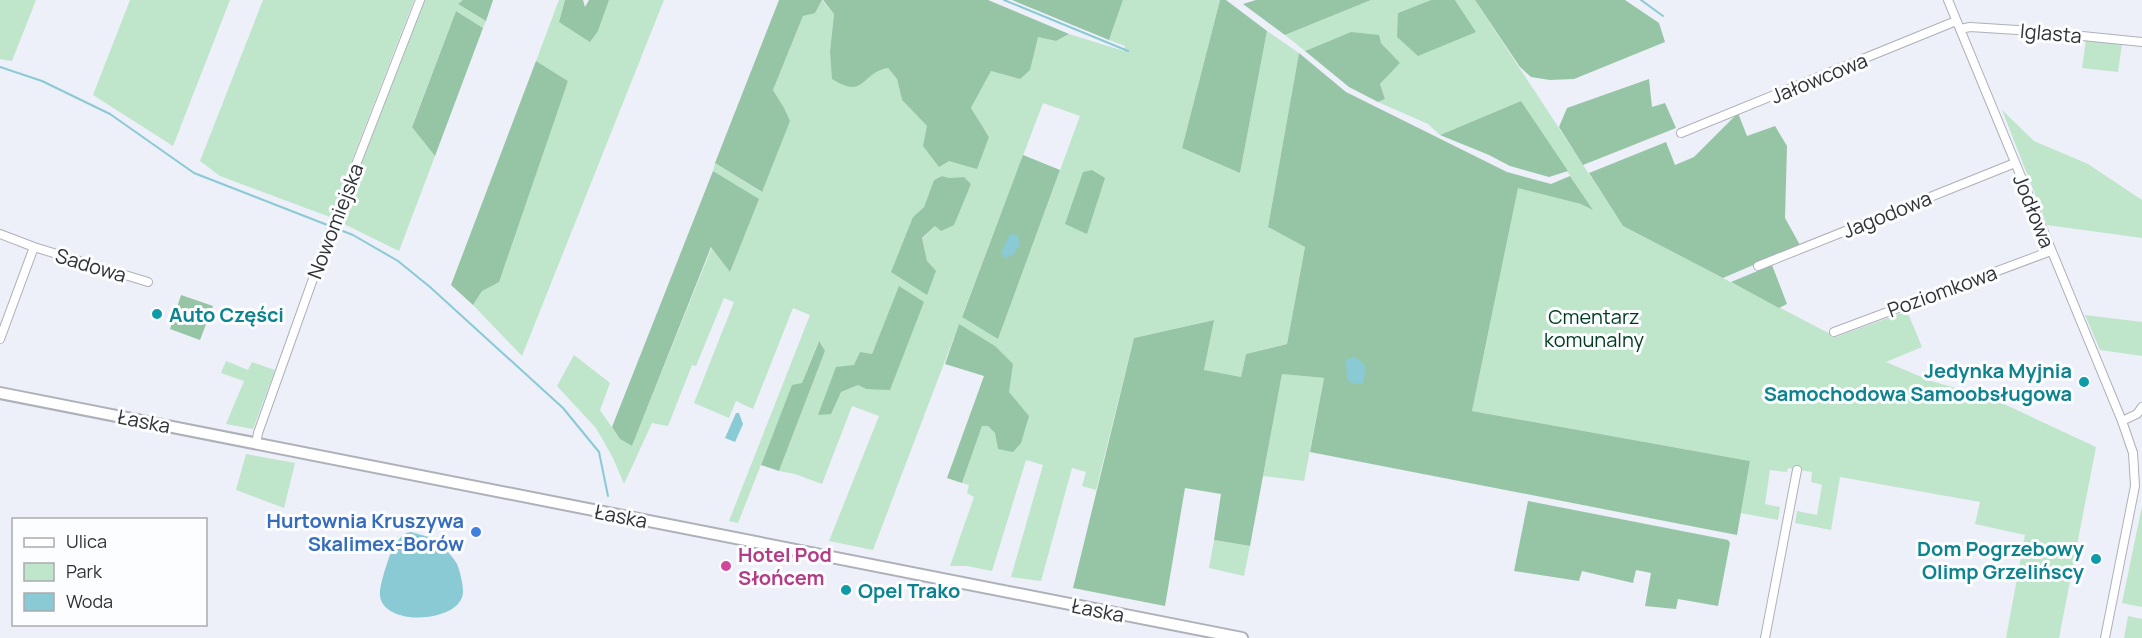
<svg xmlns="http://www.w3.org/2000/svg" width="2142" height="638" font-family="Manrope,sans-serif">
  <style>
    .green { fill: #bfe6cb; fill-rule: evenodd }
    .forest { fill: #95c5a5 }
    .water { fill: #89cad4 }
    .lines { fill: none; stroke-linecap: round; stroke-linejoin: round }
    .stream { stroke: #89cad4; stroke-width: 2 }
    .minor-casing { stroke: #aeb0ba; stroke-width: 10 }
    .major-casing { stroke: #aeb0ba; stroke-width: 14 }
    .minor { stroke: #fff; stroke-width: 8 }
    .major { stroke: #fff; stroke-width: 10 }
    .culture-dot { fill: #0f9aa8; stroke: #fcfdff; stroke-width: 2 }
    .shop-dot { fill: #3f7fe0; stroke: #fcfdff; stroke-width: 2 }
    .hotel-dot { fill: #d1479c; stroke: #fcfdff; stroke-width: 2 }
    .labels { text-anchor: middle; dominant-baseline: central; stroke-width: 6; stroke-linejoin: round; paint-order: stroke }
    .street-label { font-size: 20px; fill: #303135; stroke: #fcfdff }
    .culture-label { font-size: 20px; font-weight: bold; fill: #0d838f; stroke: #fcfdff; text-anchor: start }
    .park-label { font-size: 20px; fill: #003b1e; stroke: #fcfdff }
    .shop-label { font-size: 20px; font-weight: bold; fill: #366cbe; stroke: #fcfdff; text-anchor: end }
    .hotel-label { font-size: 20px; font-weight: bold; fill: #b23c85; stroke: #fcfdff; text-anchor: start }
  </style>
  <rect width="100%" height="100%" fill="#edeff9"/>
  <path class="green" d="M0,0H36L12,61L0,59Z
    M130,0H230L173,146L93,95Z
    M263,0H414L330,217L220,176L200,161Z
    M425,0H463L458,4L486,21L483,28L456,11L412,126L435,156L399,251L338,221Z
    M559,0H565L559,22L598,31L609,0H664L522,356L473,305L482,291L568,81L536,61Z
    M822,0L834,14L830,51L859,86L877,70L888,68L897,79L902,100L927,126L949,161L989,137L971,108L991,71L1020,79L1038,37L1056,41L1069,34L1124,51L1125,46L1109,40L1123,0H1220L1182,148L1240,173L1267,31L1299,53L1268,227L1305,247L1287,344L1246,354L1241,377L1204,371L1213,320L1134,338L1096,490L1082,486L1086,472L1072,468L1041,581L1011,577L1043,465L1026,460L992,571L967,566H950L974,497L967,493L969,485L962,483L982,426H988L995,433L1009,392L959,324L873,550L829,541L879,416L852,406L822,484L795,474L779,471L825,351L818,342L802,383L792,386L738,523L729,521L810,315L793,308L753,409L736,401L729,418L694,403L734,302L724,298L696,366L692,365L668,426L652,423L624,484L613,458L596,428L557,386L574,355L610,383L600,410L620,439L632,446L712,247L730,272L758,199L713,171L715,163L761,192L783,106L773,90L803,16L815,12ZM1043,103L1080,116L998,339L962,316ZM942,176L949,178L964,177L935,226L922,239L927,261L913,217L924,207L934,180ZM899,287L866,389L858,385L841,392L854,365L872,354Z
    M1371,0H1431L1398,13L1476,32L1455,0H1475L1623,226L1836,337L1907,311L1922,347L1886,362L1931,381L1991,398L2096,447L2059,638H2006L2025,535L1975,524L1980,502L1840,477L1831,530L1795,523L1797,511L1817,515L1822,485L1811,482L1812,472L1788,468L1787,472L1770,470L1765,504L1780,507L1778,520L1741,513L1750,461L1472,411L1518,187L1581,204L1592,209L1521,101L1440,135L1428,124L1378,102L1385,99L1380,84L1400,63L1381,43L1351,32L1305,51L1285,35Z
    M2086,40L2122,44L2118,72L2082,68Z
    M2002,110L2034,141L2088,164L2142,200V238L2047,225Z
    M2085,315L2142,322V356L2100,350Z
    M226,361L248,370L252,362L275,370L253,429L226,424L244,381L221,373Z
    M1282,374L1324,378L1304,481L1263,476Z
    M246,454L295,463L284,508L236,490Z
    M2142,506V607L2122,603Z
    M1214,540L1250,546L1244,576L1209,568Z
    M2128,616L2142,619V638H2124Z"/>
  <path class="forest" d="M463,0H493L486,21L458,4Z
    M565,0H583L585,7L589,0H609L598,31L590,42L559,22Z
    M779,0H822L815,13L803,16L773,90L783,106L790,121L762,192L715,163Z
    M823,0H988L1069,34L1056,41L1038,37L1030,70L1020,79L991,71L971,108L989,137L977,169L949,161L939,167L923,146L927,126L902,100L897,79L888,68C860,73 866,100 832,79L830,51L834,14Z
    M1012,0H1123L1109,40Z
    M1220,0H1226L1267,31L1240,173L1182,148Z
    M1256,0H1371L1285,35L1243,4Z
    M1431,0H1455L1476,32L1418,56L1397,37L1398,13Z
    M1475,0H1625L1659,23L1665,42L1574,79L1550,80L1531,77L1520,67Z
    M456,11L483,28L435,156L412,127Z
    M1351,32L1379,35L1381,43L1400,63L1380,84L1385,99L1378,102L1349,87L1305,51Z
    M1299,53L1346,92L1507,172L1551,184L1570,176L1593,210L1581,204L1518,188L1472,411L1750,461L1737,535L1310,452L1324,378L1282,374L1250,546L1214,540L1221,494L1185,488L1165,606L1073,588L1134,338L1214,320L1204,370L1241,377L1246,354L1287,344L1305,247L1268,227Z
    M536,61L568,81L499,282L482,291L473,305L451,285Z
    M1649,79L1652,107L1665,103L1676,128L1583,165L1559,127L1567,108Z
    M1521,101L1568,171L1549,177L1510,166L1489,155L1440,135Z
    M1738,113L1747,136L1775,126L1787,146L1785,218L1800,245L1723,278L1623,226L1589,173L1666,142L1675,165L1694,157Z
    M1023,155L1060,170L998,339L962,317Z
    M1092,170L1105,178L1087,234L1065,224L1083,172Z
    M713,171L759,199L730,272L711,247L632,446L620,439L612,427Z
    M942,176L949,178L964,177L971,184L954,225L941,231L935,226L922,238L927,261L936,271L927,295L891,272L913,217L924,207L934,180Z
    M1772,265L1787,304L1779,308L1731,282Z
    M899,286L924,302L890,390L866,389L858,385L841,392L831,414L818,415L836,367L854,365L860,352L872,354Z
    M181,295L213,306L200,340L170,329Z
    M959,324L995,346L1013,364L1009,392L1029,416L1021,443L1013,452L998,449L995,433L988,426H982L962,483L947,478L984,376L945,364Z
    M819,341L825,351L779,471L761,465L792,385L802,383Z
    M1528,501L1728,540L1730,543L1718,606L1678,599L1676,609L1645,606L1651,573L1636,570L1633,583L1582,571L1579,581L1514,571Z"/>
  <path class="water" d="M1010,234L1018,235L1020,244L1014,254L1005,258L1001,253Z
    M1354,357L1360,360L1366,368L1363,383C1358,385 1349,384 1347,378L1346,360Z
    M736,413H739L743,424L735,442L725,438Z
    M411,532L443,541C445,551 452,555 457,564C460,571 463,584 463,591C464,623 382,628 380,595C379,587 387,563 390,555C394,545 401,533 411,532Z"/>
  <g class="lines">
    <path class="stream" d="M1004,0L1128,51
      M1641,0L1663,16
      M0,67L42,81L110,114L194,173L353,235L398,261L430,287L563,408L599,452L608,496"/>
    <g class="minor-casing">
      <path id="minor" d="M1948,0L2122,421L2133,453L2135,486L2105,638
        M1960,29L1970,27L2033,31L2142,42
        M1681,133L1956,21
        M0,234L34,247L0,339
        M34,247L148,282
        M1758,266L2015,163
        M1834,332L2051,251
        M2122,421L2137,414L2142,407
        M256,444L258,433L329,234L420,0
        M1765,638L1797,470"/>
    </g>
    <g class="major-casing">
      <path id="major" d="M0,393L1242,638"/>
    </g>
    <use href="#minor" class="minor"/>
    <use href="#major" class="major"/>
  </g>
  <g class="culture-dot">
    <circle cx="157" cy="314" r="6"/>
    <circle cx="2084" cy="382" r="6"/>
    <circle cx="2096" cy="559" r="6"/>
    <circle cx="846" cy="590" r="6"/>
  </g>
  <circle class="shop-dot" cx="476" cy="532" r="6"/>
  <circle class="hotel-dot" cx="726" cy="566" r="6"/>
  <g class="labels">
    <g class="street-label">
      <text transform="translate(2051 33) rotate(5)">Iglasta</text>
      <text transform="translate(1819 78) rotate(-22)">Jałowcowa</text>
      <text transform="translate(2034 211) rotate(68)">Jodłowa</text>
      <text transform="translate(1887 214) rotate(-22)">Jagodowa</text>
      <text transform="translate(335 221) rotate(-69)">Nowomiejska</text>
      <text transform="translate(91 265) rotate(17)">Sadowa</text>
      <text transform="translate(1942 291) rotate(-20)">Poziomkowa</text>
      <text transform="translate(144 421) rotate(11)">Łaska</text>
      <text transform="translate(621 516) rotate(11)">Łaska</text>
      <text transform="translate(1098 610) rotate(11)">Łaska</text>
    </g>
    <g class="culture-label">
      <text x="169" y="314">Auto Części</text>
      <text x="2072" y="370" text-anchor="end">Jedynka Myjnia<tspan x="2072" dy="23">Samochodowa Samoobsługowa</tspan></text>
      <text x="2084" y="548" text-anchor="end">Dom Pogrzebowy<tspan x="2084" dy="23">Olimp Grzelińscy</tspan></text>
      <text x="858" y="590">Opel Trako</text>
    </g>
    <g class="park-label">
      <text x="1594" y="316">Cmentarz<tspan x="1594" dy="23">komunalny</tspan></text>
    </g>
    <g class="shop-label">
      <text x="464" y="520">Hurtownia Kruszywa<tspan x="464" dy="23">Skalimex-Borów</tspan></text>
    </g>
    <g class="hotel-label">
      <text x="738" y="554">Hotel Pod<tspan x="738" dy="23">Słońcem</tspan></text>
    </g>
  </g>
  <rect x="12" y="518" width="195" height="108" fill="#fcfdff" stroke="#aaabae" stroke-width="1.5"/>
  <rect x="24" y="538" width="30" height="9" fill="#ffffff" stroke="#aaabae" stroke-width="1.5"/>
  <text x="66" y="548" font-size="18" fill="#303135">Ulica</text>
  <rect x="24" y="563" width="30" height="18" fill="#bfe6cb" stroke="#aaabae" stroke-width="1.5"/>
  <text x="66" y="578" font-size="18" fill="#303135">Park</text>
  <rect x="24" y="593" width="30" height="18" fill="#89cad4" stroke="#aaabae" stroke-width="1.5"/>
  <text x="66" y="608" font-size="18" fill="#303135">Woda</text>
</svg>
